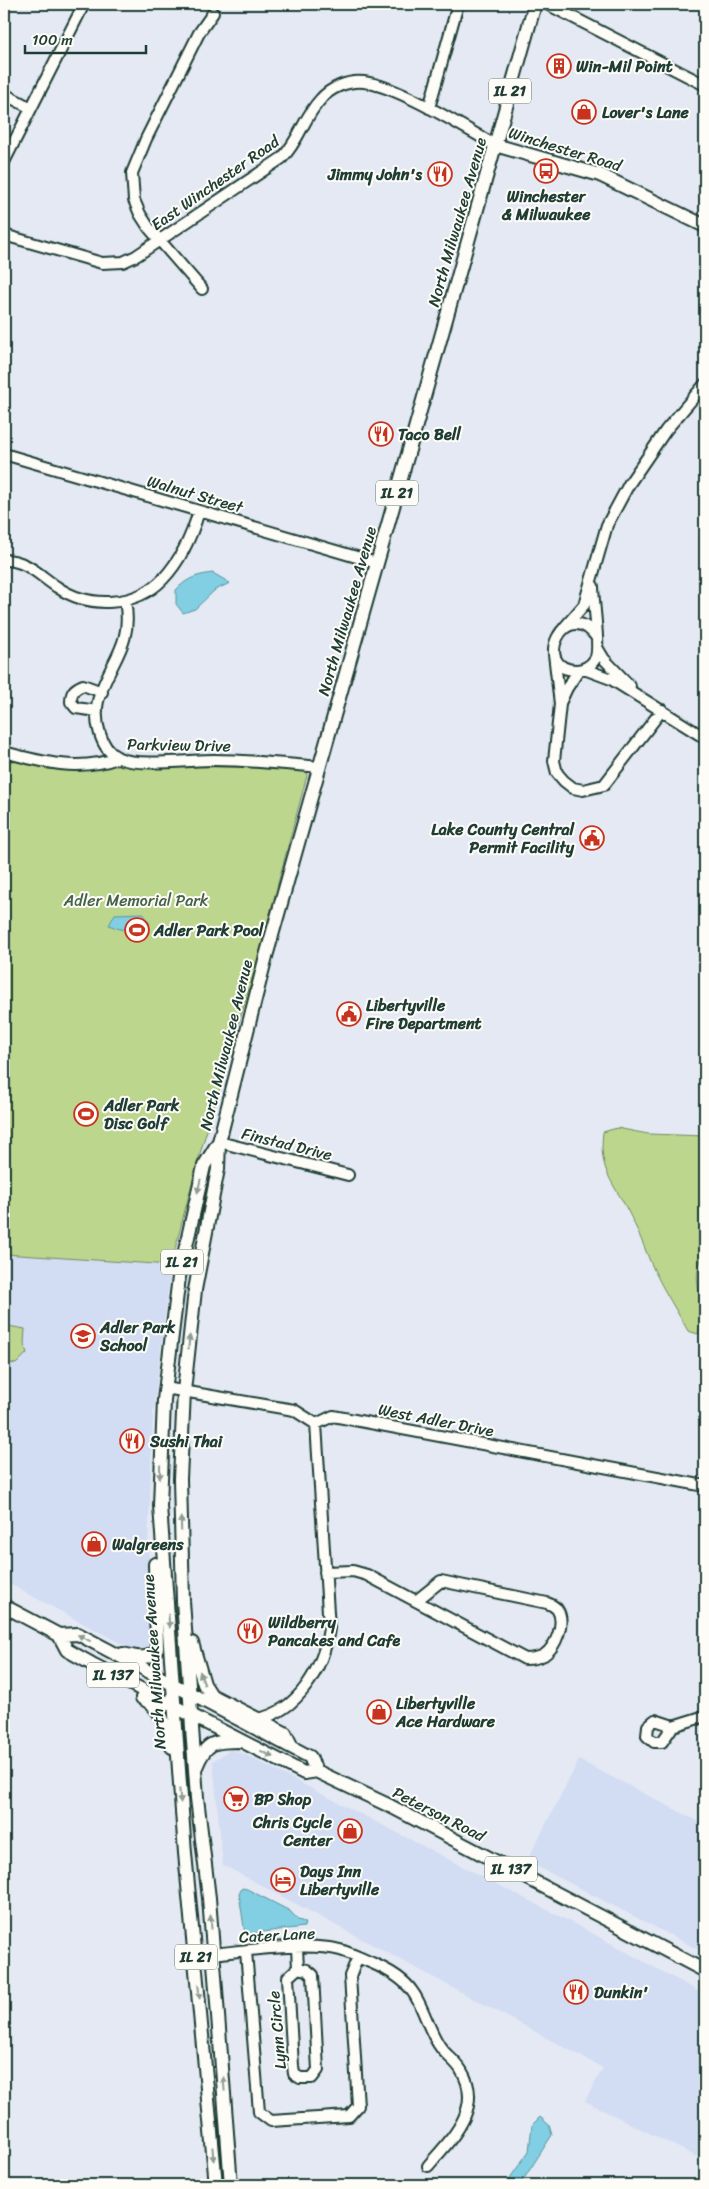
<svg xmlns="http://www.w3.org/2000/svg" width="709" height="2189" font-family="Sriracha,sans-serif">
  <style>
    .built { fill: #d2dcf2 }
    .green { fill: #bdd68e; stroke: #6e8a61 }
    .water { fill: #82cee2; stroke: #5a949c }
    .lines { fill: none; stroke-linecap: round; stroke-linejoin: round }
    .minor-casing { stroke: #1f3d34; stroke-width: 14 }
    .major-casing { stroke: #1f3d34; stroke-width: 16 }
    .minor { stroke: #fdfcf7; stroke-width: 10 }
    .major { stroke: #fdfcf7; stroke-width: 12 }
    .oneway { fill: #8e9c96 }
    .labels { text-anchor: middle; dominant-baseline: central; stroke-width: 4; stroke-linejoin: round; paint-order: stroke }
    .shield { fill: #fdfcf7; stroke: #62766e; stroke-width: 1 }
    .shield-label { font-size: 15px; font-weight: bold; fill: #1f3d34 }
    .poi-label { font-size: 16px; font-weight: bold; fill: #1f3d34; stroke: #fdfcf7; text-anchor: start }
    .street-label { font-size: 16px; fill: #1f3d34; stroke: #fdfcf7 }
    .park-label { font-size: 16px; fill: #46634a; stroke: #fdfcf7 }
  </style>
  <rect width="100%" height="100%" fill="#e4e9f4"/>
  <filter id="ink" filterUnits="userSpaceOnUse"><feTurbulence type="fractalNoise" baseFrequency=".02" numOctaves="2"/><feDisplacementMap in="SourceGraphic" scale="10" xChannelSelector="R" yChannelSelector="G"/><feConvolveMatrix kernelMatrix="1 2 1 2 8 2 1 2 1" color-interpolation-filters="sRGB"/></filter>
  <g filter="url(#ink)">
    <path class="built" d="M4,1254L171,1265L153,1415L148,1544L154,1638L149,1648L135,1651L4,1581Z
      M230,1750L244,1754L586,1930L705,1995V2161L585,2101L603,2068L223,1865L213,1761Z
      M579,1760L705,1825V1953L527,1861Z"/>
    <path class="green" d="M4,754L34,765L107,763L146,766L309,768L255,969L196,1167L171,1265L4,1254Z
      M617,1128L648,1134L705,1136V1251C691,1278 700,1284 702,1311C703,1318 700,1327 698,1334L688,1331C677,1311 664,1291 654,1270C646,1253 640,1234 631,1217C615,1183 598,1173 603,1132Z
      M8,1326L25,1329L24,1344L27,1353L16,1364L4,1362V1334H6Z"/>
    <path class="water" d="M213,573L230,583L215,590L195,609L183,613L176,604V590C187,578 197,575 213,573Z
      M143,913L150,924C136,931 123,932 109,925L115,914Z
      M242,1888L247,1889L290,1911L298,1920L305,1922L304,1927L245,1934L239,1894Z
      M540,2117L549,2125L552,2135L520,2185H505L529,2151L532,2125Z"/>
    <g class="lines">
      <g class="minor-casing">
        <path id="minor" d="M547,4L705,85
          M4,94L31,108
          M429,108L458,4
          M4,162L84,4
          M4,235L102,263L123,262L136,256L282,158C299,141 304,117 320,100C330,88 348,80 364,82C400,87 463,127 495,145
          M202,289L149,228L140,214L134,200L132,173L146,139L199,33L213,13
          M4,454L377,563
          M4,560C27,560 40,576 57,587C89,609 136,607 163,579C181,560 192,535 199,511
          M593,586C593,601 601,650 595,659C591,666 583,670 576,670C530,670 566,593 597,638
          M125,601C134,647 108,662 98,701C94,720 100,750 119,758C138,767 191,760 214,760C249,760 285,764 320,767
          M564,628L584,605L607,525L629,484L666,430L705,384
          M598,649L604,659L630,686
          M554,654L560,704L554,761L557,773L564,781L573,788L583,790L604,785L662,710
          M584,669L611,679L705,738
          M561,701L567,688L579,670
          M97,711L76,708L71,702C71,692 74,689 83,685L102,692
          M4,752C41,762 79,772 118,758
          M219,1142L348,1175
          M165,1388L294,1410L316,1424L333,1416L705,1486
          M325,1572L353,1571L367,1575L525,1659C532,1659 538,1658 544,1655C556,1647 566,1622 557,1609C555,1607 550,1604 547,1603L441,1581L416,1601
          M257,1719C298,1712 324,1667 329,1628L316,1424
          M673,1726L662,1742H654L647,1736L648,1726L655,1720L673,1726L705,1716
          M297,1948L298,1968
          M246,1951L259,2112L271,2121L349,2116L358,2106L350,1976L358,1957
          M196,1956C234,1952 305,1941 340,1950C351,1953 362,1959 372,1963C386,1969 403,1978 412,1991C423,2005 428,2029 439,2045C445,2055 455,2060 461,2070C485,2108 450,2140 428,2166
          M298,1968L307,1970L313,1975L318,2070L312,2078H300L294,2074L293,2066L288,1977Z"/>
      </g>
      <g class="major-casing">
        <path id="major" d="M495,145L600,175L705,226
          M4,1606L59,1635L78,1634L310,1757L316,1771
          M59,1635L67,1650L92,1664L304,1773L316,1771L390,1806L705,1971
          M192,1643L204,1684L211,1695L285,1733L292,1747
          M123,1654C135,1657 150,1662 157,1648L155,1564
          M142,1698C163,1708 165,1726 172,1747
          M196,1767C206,1741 215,1741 240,1741
          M216,2185L185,1853L160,1506L164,1400L179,1277L204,1166L218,1143
          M231,2185L209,1898L197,1798L183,1601L180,1479L184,1391L195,1290L218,1169L219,1142L265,960L535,4"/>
      </g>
      <use href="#minor" class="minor"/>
      <use href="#major" class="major"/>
    </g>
    <defs><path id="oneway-solid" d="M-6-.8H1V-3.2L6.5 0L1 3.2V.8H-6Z" transform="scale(1.25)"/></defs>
    <g class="oneway">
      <use href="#oneway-solid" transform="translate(199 1186) rotate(103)"/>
      <use href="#oneway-solid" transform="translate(189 1342) rotate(-84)"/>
      <use href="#oneway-solid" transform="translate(160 1472) rotate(91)"/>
      <use href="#oneway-solid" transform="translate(181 1524) rotate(-92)"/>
      <use href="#oneway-solid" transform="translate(169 1621) rotate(84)"/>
      <use href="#oneway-solid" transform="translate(84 1638) rotate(-153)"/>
      <use href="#oneway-solid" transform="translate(202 1678) rotate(-109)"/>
      <use href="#oneway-solid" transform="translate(267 1754) rotate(27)"/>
      <use href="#oneway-solid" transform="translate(180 1796) rotate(85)"/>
      <use href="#oneway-solid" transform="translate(211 1922) rotate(-94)"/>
      <use href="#oneway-solid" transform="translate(199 1992) rotate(84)"/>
      <use href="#oneway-solid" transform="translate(224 2084) rotate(-95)"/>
      <use href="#oneway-solid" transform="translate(213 2154) rotate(85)"/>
    </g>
  </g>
  <defs>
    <g id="building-ring" transform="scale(1.25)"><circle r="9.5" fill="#fdfcf7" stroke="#c8321e" stroke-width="1.5"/><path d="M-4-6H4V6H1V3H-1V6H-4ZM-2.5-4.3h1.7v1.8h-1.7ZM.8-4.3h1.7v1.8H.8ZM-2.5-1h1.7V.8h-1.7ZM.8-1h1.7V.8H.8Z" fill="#c8321e"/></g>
    <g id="shop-ring" transform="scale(1.25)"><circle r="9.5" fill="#fdfcf7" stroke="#c8321e" stroke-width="1.5"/><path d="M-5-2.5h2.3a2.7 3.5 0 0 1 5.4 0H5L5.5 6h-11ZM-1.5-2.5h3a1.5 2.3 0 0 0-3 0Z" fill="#c8321e"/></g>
    <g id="bus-ring" transform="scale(1.25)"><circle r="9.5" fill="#fdfcf7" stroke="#c8321e" stroke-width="1.5"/><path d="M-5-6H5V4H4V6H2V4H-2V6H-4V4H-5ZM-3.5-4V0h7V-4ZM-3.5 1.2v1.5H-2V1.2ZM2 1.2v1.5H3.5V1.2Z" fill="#c8321e"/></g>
    <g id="restaurant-ring" transform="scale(1.25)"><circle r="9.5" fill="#fdfcf7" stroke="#c8321e" stroke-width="1.5"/><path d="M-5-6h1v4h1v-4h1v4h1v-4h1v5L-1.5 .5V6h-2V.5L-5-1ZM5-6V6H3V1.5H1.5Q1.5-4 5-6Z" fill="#c8321e"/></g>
    <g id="civic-ring" transform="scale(1.25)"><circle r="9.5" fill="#fdfcf7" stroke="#c8321e" stroke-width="1.5"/><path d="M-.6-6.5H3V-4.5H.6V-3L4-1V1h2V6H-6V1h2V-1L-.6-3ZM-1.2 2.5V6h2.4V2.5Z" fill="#c8321e"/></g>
    <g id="stadium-ring" transform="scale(1.25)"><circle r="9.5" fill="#fdfcf7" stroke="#c8321e" stroke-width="1.5"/><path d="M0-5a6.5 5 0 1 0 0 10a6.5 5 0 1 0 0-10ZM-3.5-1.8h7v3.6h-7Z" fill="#c8321e"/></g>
    <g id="school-ring" transform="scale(1.25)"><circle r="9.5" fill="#fdfcf7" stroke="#c8321e" stroke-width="1.5"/><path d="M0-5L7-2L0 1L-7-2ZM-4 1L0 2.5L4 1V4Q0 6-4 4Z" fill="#c8321e"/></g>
    <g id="supermarket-ring" transform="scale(1.25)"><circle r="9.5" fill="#fdfcf7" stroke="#c8321e" stroke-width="1.5"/><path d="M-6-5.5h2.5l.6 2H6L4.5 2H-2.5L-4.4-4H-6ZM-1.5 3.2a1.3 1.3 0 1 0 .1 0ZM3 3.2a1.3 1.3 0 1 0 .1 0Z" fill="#c8321e"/></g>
    <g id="hotel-ring" transform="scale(1.25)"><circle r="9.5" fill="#fdfcf7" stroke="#c8321e" stroke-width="1.5"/><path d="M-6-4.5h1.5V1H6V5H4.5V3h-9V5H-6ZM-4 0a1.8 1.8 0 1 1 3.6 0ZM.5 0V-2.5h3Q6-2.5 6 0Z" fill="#c8321e"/></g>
  </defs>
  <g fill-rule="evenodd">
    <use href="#building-ring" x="559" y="66"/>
    <use href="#shop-ring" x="584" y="112"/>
    <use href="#bus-ring" x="546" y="171"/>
    <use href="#restaurant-ring" x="440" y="174"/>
    <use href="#restaurant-ring" x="381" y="434"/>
    <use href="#civic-ring" x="592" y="838"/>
    <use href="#stadium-ring" x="137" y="930"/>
    <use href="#civic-ring" x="349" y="1014"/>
    <use href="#stadium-ring" x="86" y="1114"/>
    <use href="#school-ring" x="83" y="1336"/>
    <use href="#restaurant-ring" x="132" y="1441"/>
    <use href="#shop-ring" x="94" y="1544"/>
    <use href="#restaurant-ring" x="250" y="1631"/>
    <use href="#shop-ring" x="379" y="1712"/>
    <use href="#supermarket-ring" x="236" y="1799"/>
    <use href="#shop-ring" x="350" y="1831"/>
    <use href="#hotel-ring" x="283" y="1880"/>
    <use href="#restaurant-ring" x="576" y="1992"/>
  </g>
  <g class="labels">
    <g class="shield">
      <rect x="489" y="78.5" width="42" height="25" rx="4"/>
      <rect x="376" y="480.5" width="42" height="25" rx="4"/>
      <rect x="161" y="1249.5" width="42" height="25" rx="4"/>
      <rect x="87" y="1662.5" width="52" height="25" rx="4"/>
      <rect x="485" y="1856.5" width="52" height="25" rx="4"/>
      <rect x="175" y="1944.5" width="42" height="25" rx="4"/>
    </g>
    <g class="shield-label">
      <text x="510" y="91">IL 21</text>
      <text x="397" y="493">IL 21</text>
      <text x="182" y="1262">IL 21</text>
      <text x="113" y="1675">IL 137</text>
      <text x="511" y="1869">IL 137</text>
      <text x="196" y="1957">IL 21</text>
    </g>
    <g class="poi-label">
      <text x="576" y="66">Win-Mil Point</text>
      <text x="602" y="112">Lover's Lane</text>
      <text x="422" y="174" text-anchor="end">Jimmy John's</text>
      <text x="546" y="196" text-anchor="middle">Winchester<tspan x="546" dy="18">&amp; Milwaukee</tspan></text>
      <text x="398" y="434">Taco Bell</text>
      <text x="574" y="829" text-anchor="end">Lake County Central<tspan x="574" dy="18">Permit Facility</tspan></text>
      <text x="154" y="930">Adler Park Pool</text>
      <text x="366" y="1005">Libertyville<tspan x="366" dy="18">Fire Department</tspan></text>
      <text x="104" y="1105">Adler Park<tspan x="104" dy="18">Disc Golf</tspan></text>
      <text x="100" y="1327">Adler Park<tspan x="100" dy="18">School</tspan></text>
      <text x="150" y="1441">Sushi Thai</text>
      <text x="112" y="1544">Walgreens</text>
      <text x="268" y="1622">Wildberry<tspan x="268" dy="18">Pancakes and Cafe</tspan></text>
      <text x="396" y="1703">Libertyville<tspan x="396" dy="18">Ace Hardware</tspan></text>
      <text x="254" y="1799">BP Shop</text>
      <text x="332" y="1822" text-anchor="end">Chris Cycle<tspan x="332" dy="18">Center</tspan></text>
      <text x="300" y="1871">Days Inn<tspan x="300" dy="18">Libertyville</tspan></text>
      <text x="594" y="1992">Dunkin'</text>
    </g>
    <g class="street-label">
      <text transform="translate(565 149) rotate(17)">Winchester Road</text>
      <text transform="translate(215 183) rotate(-35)">East Winchester Road</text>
      <text transform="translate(457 222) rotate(-74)">North Milwaukee Avenue</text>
      <text transform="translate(195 494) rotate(16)">Walnut Street</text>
      <text transform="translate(347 611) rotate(-74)">North Milwaukee Avenue</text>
      <text transform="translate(179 745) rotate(1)">Parkview Drive</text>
      <text transform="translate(226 1045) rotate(-76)">North Milwaukee Avenue</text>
      <text transform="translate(287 1144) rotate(14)">Finstad Drive</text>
      <text transform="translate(436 1420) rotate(11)">West Adler Drive</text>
      <text transform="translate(154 1662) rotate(-94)">North Milwaukee Avenue</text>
      <text transform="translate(439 1814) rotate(27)">Peterson Road</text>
      <text transform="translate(277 1935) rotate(-3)">Cater Lane</text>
      <text transform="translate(277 2030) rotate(-95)">Lynn Circle</text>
    </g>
    <g class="park-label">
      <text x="136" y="900">Adler Memorial Park</text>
    </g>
  </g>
  <rect width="709" height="2189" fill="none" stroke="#fdfcf7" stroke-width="20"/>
  <rect x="10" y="10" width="689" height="2169" fill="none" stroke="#1f3d34" stroke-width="2" filter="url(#ink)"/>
  <path d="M25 45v8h121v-8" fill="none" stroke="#1f3d34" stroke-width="2.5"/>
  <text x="32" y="45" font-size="15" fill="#1f3d34" stroke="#fdfcf7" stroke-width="4" paint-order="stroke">100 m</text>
</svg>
